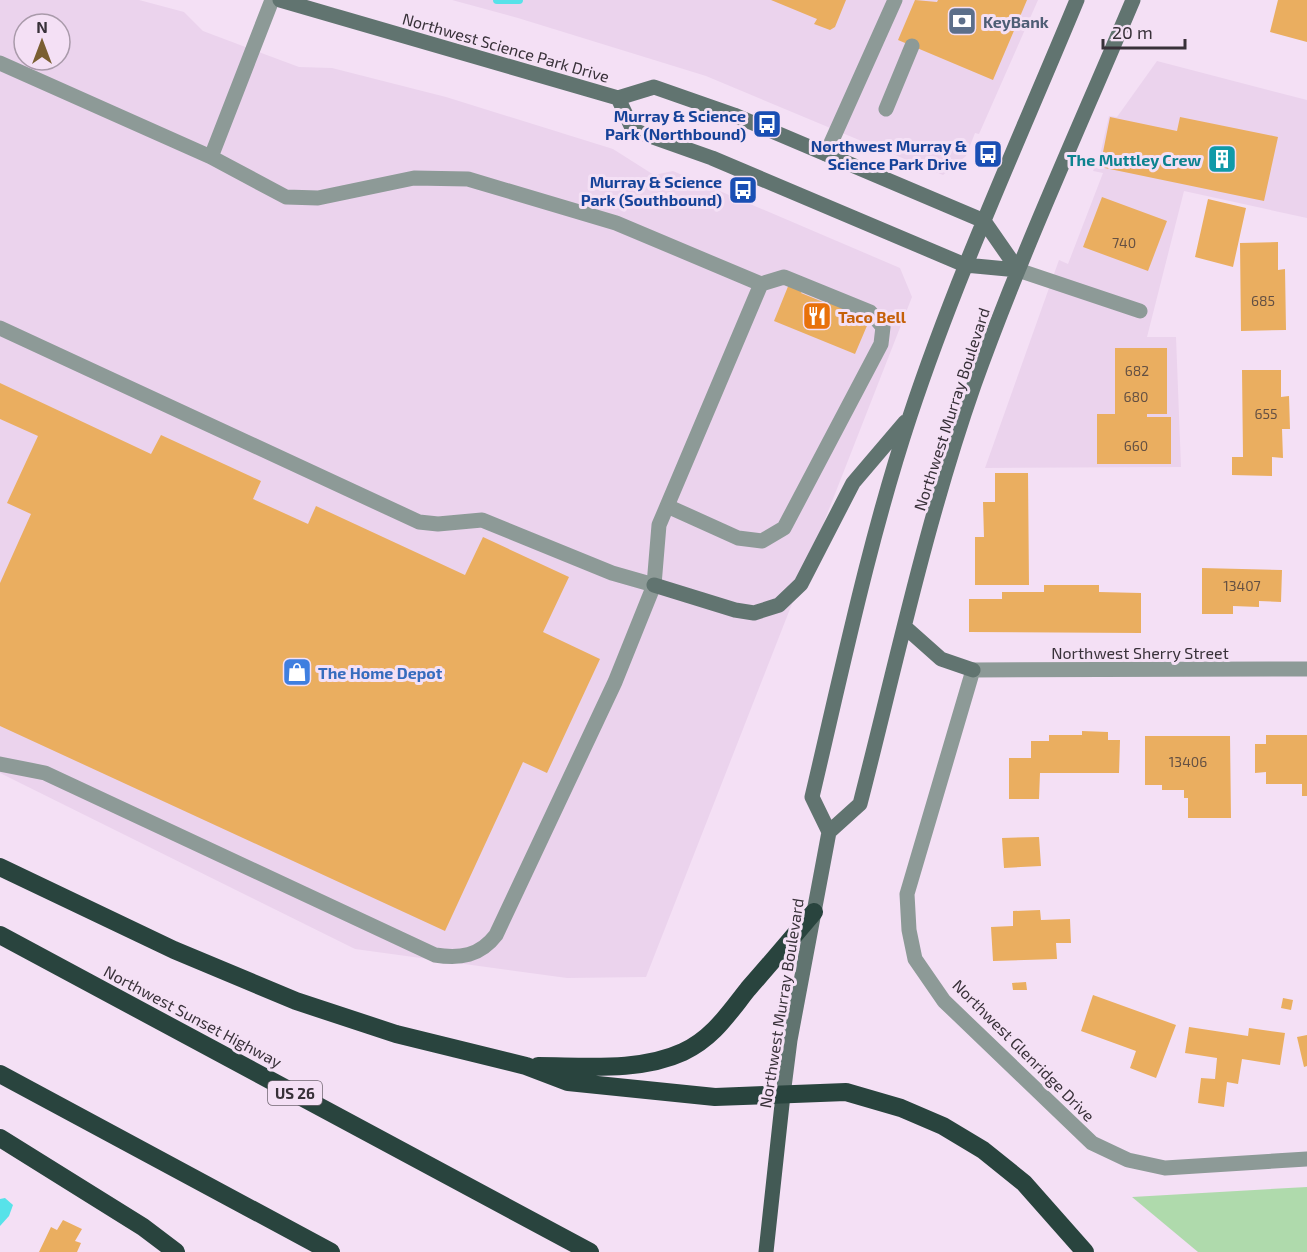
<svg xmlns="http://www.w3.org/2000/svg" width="1307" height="1252" font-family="'Exo 2',sans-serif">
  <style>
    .built { fill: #ebd3ed; fill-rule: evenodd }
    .green { fill: #afdaac }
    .water { fill: #57e2e9 }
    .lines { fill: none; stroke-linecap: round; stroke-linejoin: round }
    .stream { stroke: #57e2e9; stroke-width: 8 }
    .building { fill: #eaae60 }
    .lane { stroke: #8d9a97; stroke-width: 15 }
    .street { stroke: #8d9a97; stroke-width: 15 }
    .secondary { stroke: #617470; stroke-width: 15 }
    .primary { stroke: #435a55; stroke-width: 15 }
    .highway { stroke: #29443e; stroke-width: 18 }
    .labels { text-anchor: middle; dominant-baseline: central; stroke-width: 6; stroke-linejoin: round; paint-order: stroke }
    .number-label { font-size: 14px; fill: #645043 }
    .shield { fill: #f4e0f5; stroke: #706671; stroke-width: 1.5 }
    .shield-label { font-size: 15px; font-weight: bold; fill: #383139 }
    .service-label { font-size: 16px; font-weight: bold; fill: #4e5e75; stroke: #f4e0f5; text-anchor: start }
    .street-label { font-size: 16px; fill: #383139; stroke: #f4e0f5 }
    .transit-label { font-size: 16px; font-weight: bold; fill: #164399; stroke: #f4e0f5; text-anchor: end }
    .culture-label { font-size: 16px; font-weight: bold; fill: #0d838f; stroke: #f4e0f5; text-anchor: end }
    .food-label { font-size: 16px; font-weight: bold; fill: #c56008; stroke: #f4e0f5; text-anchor: start }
    .shop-label { font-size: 16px; font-weight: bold; fill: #366cbe; stroke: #f4e0f5; text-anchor: start }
  </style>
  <rect width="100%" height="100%" fill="#f4e0f5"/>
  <path class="built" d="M0,0H139L184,12L203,31L299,67L332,68L446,97L613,149L654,175L673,171L900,268L912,297L646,977L567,978L355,949L0,773ZM24,24H60V60H24Z
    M452,0H1038L979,134L975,133L966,156L943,175L706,76L518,18Z
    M1157,61L1307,100V218L1184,191L1147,337H1176L1181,467L985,468L1059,260L1068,264L1103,173L1093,171L1100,155L1109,116L1117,117Z"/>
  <path class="green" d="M1307,1187V1252H1198L1132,1197Z"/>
  <path class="water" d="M5,1198L13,1205L9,1216L0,1226V1199Z"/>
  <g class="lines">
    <path class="stream" d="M497,0H519"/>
  </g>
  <path class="building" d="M771,0H846L835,27L830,30L814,24L817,19Z
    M915,0L937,2L938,0H1027L993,80L898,40Z
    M1278,0H1307V42L1270,32Z
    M1110,117L1177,131L1180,117L1278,137L1264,201L1100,167Z
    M1102,197L1167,221L1148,271L1083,247Z
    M1208,199L1246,208L1233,267L1195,257Z
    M1278,242V270L1285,269L1286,330L1241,331L1240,243Z
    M789,284L803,290L801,293L828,304L829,301L847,308L846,311L869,321L855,354L774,321Z
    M1115,348H1167V414H1147V417H1171V464H1097V414H1115Z
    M1242,370H1281V397L1289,396L1290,429H1282L1283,458L1272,457V476L1232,475V457H1243Z
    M0,383L151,454L161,435L261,481L253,499L308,524L316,506L465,575L483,537L569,577L543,632L600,659L547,773L523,762L445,931L0,726V583L31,514L7,503L38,436L0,419Z
    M995,473H1028L1029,585H975V537H984L983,502H995Z
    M1202,568L1282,570L1281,602L1259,601V607L1233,606V614H1202Z
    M1044,585H1099V592L1141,593V633L969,632V599H1002V592H1044Z
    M1082,731L1108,732V740H1120L1119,773H1040L1039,799H1009V758H1031V741H1049V735H1082Z
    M1266,735H1307V796H1302V784H1266V772L1255,773V744H1266Z
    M1145,736H1230L1231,818H1188V798H1184V790H1162V785H1145Z
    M1039,837L1041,866L1004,868L1002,838Z
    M1040,910L1041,920L1070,919L1071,943H1056L1057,959L993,961L991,927L1013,926V911Z
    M1026,982L1027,990H1013L1012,983Z
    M1093,995L1176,1025L1156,1078L1130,1068L1136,1051L1081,1031Z
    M1283,998L1293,1000L1291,1010L1281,1008Z
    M1189,1027L1248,1036L1249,1028L1285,1033L1280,1065L1242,1059L1238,1084L1227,1082L1224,1107L1198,1103L1201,1078L1215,1079L1217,1058L1185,1053Z
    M1307,1035V1066L1304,1067L1297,1037Z
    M63,1220L82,1229L75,1241L81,1243L77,1252H39L51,1227L57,1230Z"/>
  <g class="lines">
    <path class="lane" d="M0,63L211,157L286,197L318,198L414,178L468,179L616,223L761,284L659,525L654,585L615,682L496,935C480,956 460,959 435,955L45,773L0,764
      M886,109L912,46
      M826,154L895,0
      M211,157L272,0
      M1018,270L1140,311
      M0,328L419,522L438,524L482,520L612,573L654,585
      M667,506L738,538L762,541L784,528L881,344L883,327L870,312L784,277L761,284"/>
    <path class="street" d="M1307,669L973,670L907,894L909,930L915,959L944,1001L1092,1143L1128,1160L1165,1168L1307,1159"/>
    <path class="secondary" d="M280,0L618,98L654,87L734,115L984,221L1018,270
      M618,98L633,130L712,158L965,265L1018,270
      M654,585L735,610L754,613L779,605L801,584L853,483L905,422
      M905,627L941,659L973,670
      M829,832L860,804C896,664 926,522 974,385C1021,254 1079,128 1133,0
      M783,1095L790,1040L829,832L812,797C842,670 869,540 910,416C957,274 1020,138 1077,0"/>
    <path class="primary" d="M766,1252L783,1095"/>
    <path class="highway" d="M0,867L174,950L296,1001L396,1034L526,1066L568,1082L715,1097L846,1092L901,1108L943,1126L983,1150L1024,1183L1085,1252
      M0,935L590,1252
      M538,1066C584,1066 640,1072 683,1052C713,1038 728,1014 748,989C770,964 792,938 814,912
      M0,1074L331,1252
      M0,1138L143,1227L176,1252"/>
  </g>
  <defs>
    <g id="bank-square" transform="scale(1.5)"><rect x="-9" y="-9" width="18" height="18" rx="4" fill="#5c6f8a" stroke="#f4e0f5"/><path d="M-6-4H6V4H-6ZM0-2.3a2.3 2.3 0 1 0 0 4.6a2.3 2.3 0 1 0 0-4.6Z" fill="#fff"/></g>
    <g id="bus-square" transform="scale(1.5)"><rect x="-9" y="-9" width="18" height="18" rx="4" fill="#1a4fb4" stroke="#f4e0f5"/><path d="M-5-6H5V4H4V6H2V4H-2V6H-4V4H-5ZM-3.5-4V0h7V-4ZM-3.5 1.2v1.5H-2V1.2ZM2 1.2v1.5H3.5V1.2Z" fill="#fff"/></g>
    <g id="building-square" transform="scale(1.5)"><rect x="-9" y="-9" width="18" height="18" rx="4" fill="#0f9aa8" stroke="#f4e0f5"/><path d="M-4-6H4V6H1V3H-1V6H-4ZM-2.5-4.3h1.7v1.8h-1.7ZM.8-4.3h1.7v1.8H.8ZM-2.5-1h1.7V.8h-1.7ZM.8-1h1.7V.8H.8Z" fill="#fff"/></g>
    <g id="restaurant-square" transform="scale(1.5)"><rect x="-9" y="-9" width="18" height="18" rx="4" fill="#e8710a" stroke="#f4e0f5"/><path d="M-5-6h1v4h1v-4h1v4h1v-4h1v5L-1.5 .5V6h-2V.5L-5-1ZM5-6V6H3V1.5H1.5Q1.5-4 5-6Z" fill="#fff"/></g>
    <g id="shop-square" transform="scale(1.5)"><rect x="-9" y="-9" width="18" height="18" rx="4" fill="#3f7fe0" stroke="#f4e0f5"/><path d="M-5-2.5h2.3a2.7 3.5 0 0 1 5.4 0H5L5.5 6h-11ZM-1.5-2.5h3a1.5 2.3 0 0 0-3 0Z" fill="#fff"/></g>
  </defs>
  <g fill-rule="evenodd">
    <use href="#bank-square" x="962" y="21"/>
    <use href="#bus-square" x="767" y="124"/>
    <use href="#bus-square" x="988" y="154"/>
    <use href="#building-square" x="1222" y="159"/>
    <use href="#bus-square" x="743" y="190"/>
    <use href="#restaurant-square" x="817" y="316"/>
    <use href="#shop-square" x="297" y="672"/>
  </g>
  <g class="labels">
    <g class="number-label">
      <text x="1124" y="242">740</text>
      <text x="1263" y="300">685</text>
      <text x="1137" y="370">682</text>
      <text x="1136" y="396">680</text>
      <text x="1266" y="413">655</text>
      <text x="1136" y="445">660</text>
      <text x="1242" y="585">13407</text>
      <text x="1188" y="761">13406</text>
    </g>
    <rect class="shield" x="268" y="1081" width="54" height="24" rx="4.5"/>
    <g class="shield-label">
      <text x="295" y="1093">US 26</text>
    </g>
    <g class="service-label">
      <text x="983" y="21">KeyBank</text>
    </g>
    <g class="street-label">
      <text transform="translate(506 47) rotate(16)">Northwest Science Park Drive</text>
      <text transform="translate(951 409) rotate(-72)">Northwest Murray Boulevard</text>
      <text x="1140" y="652">Northwest Sherry Street</text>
      <text transform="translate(781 1003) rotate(-81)">Northwest Murray Boulevard</text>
      <text transform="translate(193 1016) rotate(28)">Northwest Sunset Highway</text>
      <text transform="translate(1024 1050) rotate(45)">Northwest Glenridge Drive</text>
    </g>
    <g class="transit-label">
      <text x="746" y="115">Murray &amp; Science<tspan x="746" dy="18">Park (Northbound)</tspan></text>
      <text x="967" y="145">Northwest Murray &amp;<tspan x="967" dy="18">Science Park Drive</tspan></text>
      <text x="722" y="181">Murray &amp; Science<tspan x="722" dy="18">Park (Southbound)</tspan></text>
    </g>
    <g class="culture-label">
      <text x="1201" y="159">The Muttley Crew</text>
    </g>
    <g class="food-label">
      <text x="838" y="316">Taco Bell</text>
    </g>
    <g class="shop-label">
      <text x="318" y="672">The Home Depot</text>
    </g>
  </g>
  <g transform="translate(42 42)"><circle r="28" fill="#f4e0f5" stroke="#a99aaa" stroke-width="1.5"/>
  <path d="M0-4.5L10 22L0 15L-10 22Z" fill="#7a5f32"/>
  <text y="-9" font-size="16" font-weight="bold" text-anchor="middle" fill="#383139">N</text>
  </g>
  <path d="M1103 39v9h82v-9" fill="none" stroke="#383139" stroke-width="3"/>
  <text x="1112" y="39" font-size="18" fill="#383139" stroke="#f4e0f5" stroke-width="4.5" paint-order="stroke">20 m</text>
</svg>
